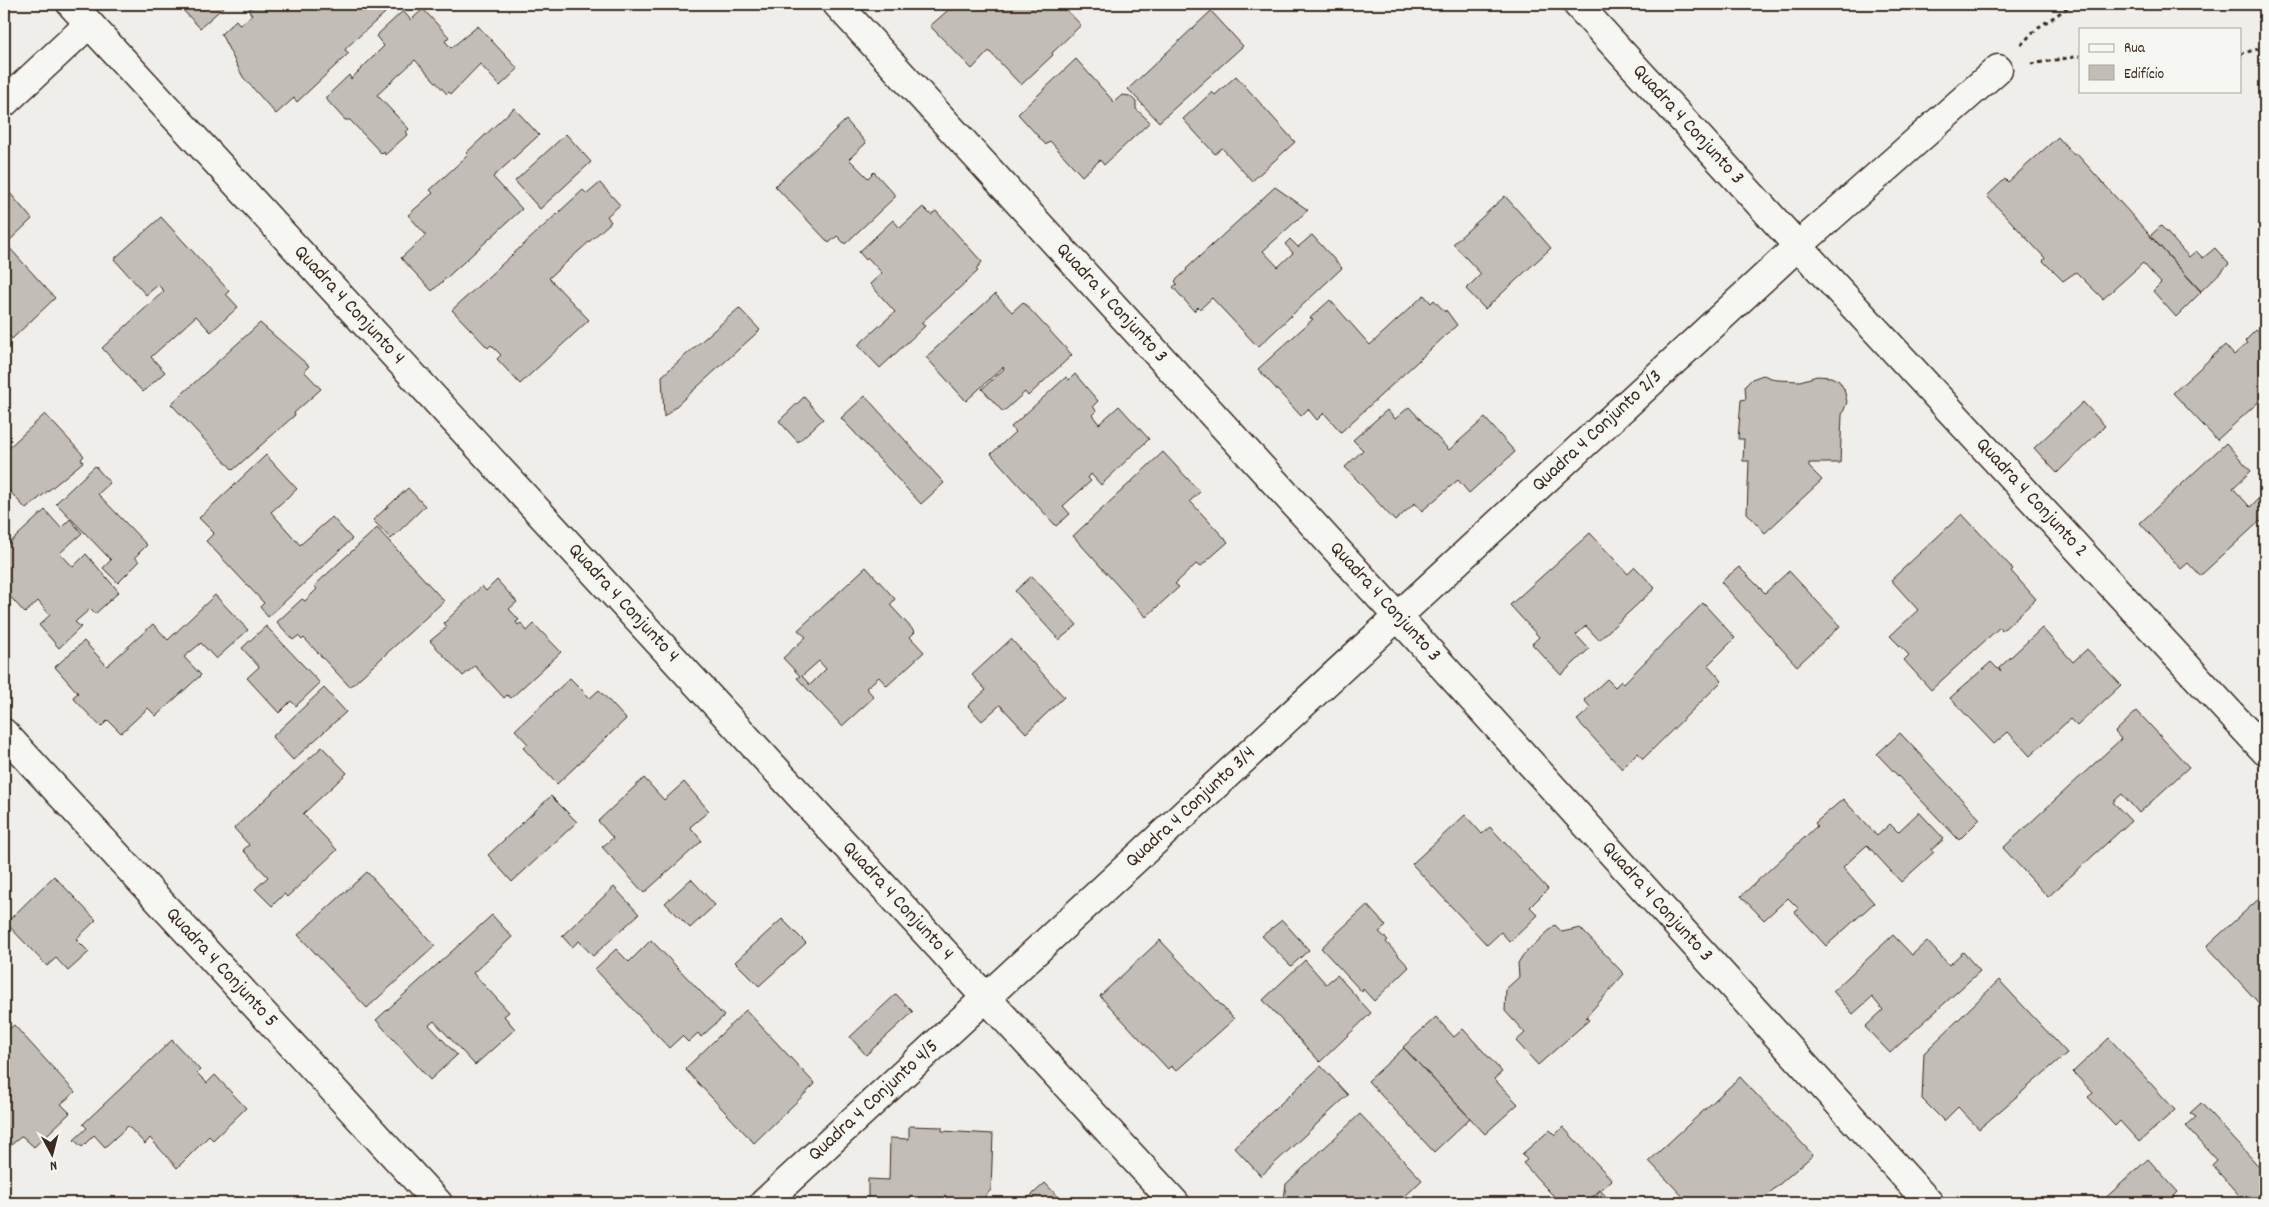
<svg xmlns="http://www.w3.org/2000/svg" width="2269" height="1207" font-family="Dekko,sans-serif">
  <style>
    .building { fill: #c2bdb7; stroke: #3b2a1e; fill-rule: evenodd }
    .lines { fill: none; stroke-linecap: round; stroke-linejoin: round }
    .street-casing { stroke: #3b2a1e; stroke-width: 31 }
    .path { stroke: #3b2a1e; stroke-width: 3; stroke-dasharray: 4 4; stroke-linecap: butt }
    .street { stroke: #f6f6f2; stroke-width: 28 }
    .labels { text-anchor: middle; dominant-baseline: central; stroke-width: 4; stroke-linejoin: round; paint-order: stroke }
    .street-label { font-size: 20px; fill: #3b2a1e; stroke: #f6f6f2 }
  </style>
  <rect width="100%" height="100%" fill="#efeeea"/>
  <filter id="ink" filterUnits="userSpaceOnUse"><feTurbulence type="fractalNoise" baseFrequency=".02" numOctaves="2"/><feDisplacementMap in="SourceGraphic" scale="10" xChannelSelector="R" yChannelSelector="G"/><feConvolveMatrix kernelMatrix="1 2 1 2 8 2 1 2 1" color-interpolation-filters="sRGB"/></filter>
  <g filter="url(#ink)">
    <path class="building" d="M177,4H227L200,28Z
      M256,4H376L385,13L347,47L345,50L349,53L297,102L294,98L276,114L243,77L221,34L236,20L240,25L252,15L248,10Z
      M955,4H1029L1032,8L1036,4H1061L1081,25L1052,53L1053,55L1021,85L989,51L972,69L930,26Z
      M423,9L449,37L445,41L451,48L478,26L518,69L500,86L480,64L451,94L449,92L447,94L415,60L377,95L409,129L406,132L408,134L385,155L384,152L382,154L350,120H345L325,98L349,75L351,79L384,46L376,36L389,24L403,11L411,20Z
      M1211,11L1243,46L1159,122L1128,89Z
      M1076,59L1114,102L1122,95L1130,96L1136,102V109L1150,122L1104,165L1100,160L1082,176L1050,141L1046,145L1018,114Z
      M1236,76L1295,142L1252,181L1222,148L1215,154L1183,119L1212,92L1215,95Z
      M514,108L539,135L493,177L522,209L432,291L401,258L426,235L408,215L433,193L430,190L468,155L466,153Z
      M846,120L866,143L849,159L868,178L874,172L896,196L845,244L837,236L829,243L775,186Z
      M566,134L591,162L540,209L515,181Z
      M2058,137L2074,155L2076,153L2201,292L2176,317L2153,291L2161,283L2143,263L2103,299L2076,272L2063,281L2043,261L2045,258L1987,196L2005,179L2008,182Z
      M600,183L620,205L607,216L611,222L549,278L589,320L520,384L497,359L501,355L491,345L488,348L452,310L583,190L587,194Z
      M4,186L32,219L6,244L55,298L12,339L6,332L9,329L4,323Z
      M1275,187L1308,210L1263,251L1278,267L1293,253L1285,244L1290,239L1298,247L1312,235L1342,268L1258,347L1212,298L1200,309L1198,307L1194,311L1173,287L1177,284L1175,281L1187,270L1186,269Z
      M1505,196L1551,248L1485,309L1466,289L1481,274L1453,244Z
      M923,207L931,215L936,211L982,262L976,269L978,271L921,323L925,326L880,368L858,345L895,312L870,284L882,273L868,258L866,260L859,252L893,220L900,228Z
      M161,217L229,291L226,294L238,307L211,332L196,316L151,357L165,372L143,392L102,348L164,291L158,285L146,295L114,259Z
      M2161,226L2189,257L2196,251L2203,258L2215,248L2229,264L2201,291L2150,236Z
      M995,294L1012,312L1023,302L1072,355L1028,396L1025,392L1003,412L982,389L1004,369L1003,367L966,401L926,357Z
      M1424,295L1431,303L1434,300L1445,312L1446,310L1457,325L1341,432L1324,413L1317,420L1308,409L1301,416L1258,369L1313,319L1310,318L1330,300L1370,345Z
      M739,308L760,330L664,417L662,376Z
      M260,323L309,366L304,371L321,389L294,413L295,415L233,470L171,404Z
      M2265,327V396L2217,440L2173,393L2225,345L2234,355L2247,343L2245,341L2256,330L2259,333Z
      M1075,374L1098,401L1093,406L1096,411L1092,415L1099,424L1119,406L1149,439L1101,485L1091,474L1088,478L1091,481L1063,506L1070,514L1056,526L991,454L1015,432L1011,427L1066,377L1069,380Z
      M1763,375L1777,380L1800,381L1817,376L1831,377L1839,381L1844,389L1847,402L1842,415L1840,463H1809V467L1822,480L1765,533L1747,513L1749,461H1743L1744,439H1738L1741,400L1746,399L1745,386L1752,379Z
      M865,396L944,483L921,504L841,418Z
      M804,397L823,419L798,442L779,421Z
      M2083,402L2105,426L2057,473L2034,448Z
      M1409,407L1449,450L1485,418L1515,452L1469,493L1458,480L1422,511L1415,503L1395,521L1345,467L1363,450L1353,440L1387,410L1395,419Z
      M45,414L84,456L81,459L83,462L26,509L4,485V452Z
      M2226,443L2251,471L2233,488L2250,507L2265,492V526L2260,521L2200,576L2188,563L2181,569L2140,523Z
      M1163,452L1200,492L1190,501L1228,542L1200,567L1196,564L1175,584L1179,587L1146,617L1073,536Z
      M266,455L297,489L271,512L300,545L332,517L352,539L268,617L260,607L264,603L206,541L214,533L199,518Z
      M95,466L110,483L98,494L147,545L135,557L139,562L118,583L103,568L111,560L56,503Z
      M408,488L425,506L391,539L373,520Z
      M45,510L61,528L70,519L82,533L60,553L73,567L86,554L119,592L95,614L90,609L75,622L81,627L59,648L39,625L50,615L38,601L25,613L5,591L4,593V548Z
      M1962,514L2013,569L2011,571L2036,599L2002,631L2000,627L1931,690L1904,660L1909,655L1890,636L1918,610L1891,580Z
      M377,528L444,601L350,687L304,638L302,640L298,636L293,640L277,622L302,599L305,601L317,589L314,586Z
      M1590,533L1628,574L1635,567L1655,588L1599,640L1586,626L1576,635L1589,649L1561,675L1532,644L1539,637L1510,605Z
      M866,567L895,599L890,605L915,632L910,637L924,652L887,686L879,677L866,688L874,697L842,726L797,678L800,676L783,658L806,637L798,630ZM819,661L826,669L810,685L802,676Z
      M1739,567L1765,593L1789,571L1840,626L1797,666L1721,582Z
      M1032,576L1077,625L1059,640L1015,591Z
      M497,580L517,602L509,609L519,620L516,622L518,625L521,623L527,631L534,624L561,652L511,698L507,695L504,698L475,666L463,676L430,641L447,627L444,623L482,586L486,591Z
      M215,595L248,630L216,659L201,643L184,657L201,675L156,716L148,708L121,733L108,720L101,727L75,700L73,697L78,693L55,667L84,641L107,666L153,624L168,640Z
      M1703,603L1735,638L1708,665L1722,681L1643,759L1638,753L1622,769L1577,720L1591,708L1584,700L1607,679L1615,687L1621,681L1623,684Z
      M266,626L320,683L296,706L291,701L279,713L247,678L259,667L242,648Z
      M2042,628L2073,662L2087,649L2121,685L2077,726L2070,719L2030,756L2008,732L1994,744L1950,698L1991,662L2001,672L1999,668Z
      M1011,639L1064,697L1026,733L1000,705L982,721L968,706L986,690L972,675Z
      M570,678L590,698L599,690L626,719L557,784L523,748L528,744L515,730Z
      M324,688L346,712L293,760L272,737Z
      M2137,711L2189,767L2139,813L2122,794L2113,802L2131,821L2048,897L2003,848L2121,739L2115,732Z
      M1900,733L1980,819L1959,840L1877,754Z
      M322,747L347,773L303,814L337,850L287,897L284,894L272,906L255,889L268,877L243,850L249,845L234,828Z
      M644,778L664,800L684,782L709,811L690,827L702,841L644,893L602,847L613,838L598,821Z
      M551,796L577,822L512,882L488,855Z
      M1843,799L1877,836L1890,824L1898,832L1919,812L1944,839L1931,850L1934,852L1901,882L1867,845L1843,867L1874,903L1826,946L1795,912L1799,909L1788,898L1764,920L1741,896L1817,826L1815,823Z
      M1465,815L1482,834L1490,827L1548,889L1530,907L1538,915L1510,942L1501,932L1487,945L1412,864Z
      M367,872L435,946L367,1008L298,935Z
      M54,876L96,920L76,939L89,952L68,971L56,958L47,966L6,923Z
      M691,879L715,905L690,928L665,903Z
      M614,887L639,914L593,956L579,941L572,947L562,936Z
      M2263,895L2265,897V1010L2207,946Z
      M1367,905L1386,926L1379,932L1388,940L1386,942L1409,967L1374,1001L1363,989L1362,992L1321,948Z
      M492,915L512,937L473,973L509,1012L504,1016L515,1029L475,1065L434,1021L429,1025L457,1055L430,1080L376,1020Z
      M782,919L806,943L759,986L735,962Z
      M1282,920L1309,950L1291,966L1262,936Z
      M1555,925L1562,932L1580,928L1624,974L1586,1017L1589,1020L1538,1065L1516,1041L1525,1033L1505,1011L1506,989L1519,977L1518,963L1523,955Z
      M1893,935L1912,955L1927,941L1949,965L1963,952L1980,971L1890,1053L1865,1027L1883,1010L1872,997L1853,1014L1833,991Z
      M651,940L724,1016L701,1037L698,1033L688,1042L682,1036L669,1048L595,969L616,949L629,962Z
      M1160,940L1234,1019L1176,1071L1171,1066L1168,1069L1100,996Z
      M1305,960L1326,984L1337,975L1371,1013L1320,1062L1263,1000Z
      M1999,980L2067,1053L1979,1129L1958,1107L1944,1121L1922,1099L1924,1053Z
      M896,994L913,1012L866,1055L850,1037Z
      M746,1010L815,1084L754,1143L685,1069Z
      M1436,1017L1454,1037L1463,1029L1502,1072L1494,1079L1518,1104L1485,1134L1403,1047Z
      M14,1025L75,1092L61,1104L70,1113L34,1147L22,1136L5,1150L4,1034Z
      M2109,1038L2175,1110L2139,1142L2120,1121L2115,1126L2099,1109L2088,1097L2093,1093L2073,1072Z
      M172,1040L200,1070L197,1073L207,1083L215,1075L246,1108L213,1140L209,1136L177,1168L150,1138L145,1144L128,1126L105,1147L94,1135L82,1147L74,1140L87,1128L83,1124Z
      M1404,1048L1470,1118L1434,1152L1368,1081Z
      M1321,1066L1348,1095L1261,1176L1234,1147Z
      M1740,1077L1813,1155L1758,1203H1689L1649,1161Z
      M2201,1103L2265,1173V1203H2246L2212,1165L2217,1160L2186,1126L2196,1117L2190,1113Z
      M1360,1114L1422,1180L1398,1203H1288L1284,1199L1286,1184Z
      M909,1126L942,1127V1131L993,1134L991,1190L981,1200L944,1198L943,1203H868V1179L889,1180L890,1138L909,1139Z
      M1563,1127L1612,1180L1586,1203H1560L1523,1163L1527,1160L1522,1154L1550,1130L1555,1135Z
      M2148,1159L2178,1192L2174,1196L2180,1203H2100Z
      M1045,1183L1064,1203H1023Z
      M1600,1190L1612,1203H1586Z"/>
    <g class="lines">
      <g class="street-casing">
        <g id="street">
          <path id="s1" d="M71,4L1175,1203"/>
          <path id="s2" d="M837,4L1399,618L1929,1203"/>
          <path id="s3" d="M1577,4L1798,246L2265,751"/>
          <path d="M4,103L89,24"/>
          <path id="s4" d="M4,733L438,1203"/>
          <path id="s5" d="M764,1203L1798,246L1998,69"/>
        </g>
      </g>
      <path class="path" d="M2021,45L2036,29L2073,4
        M2240,54L2265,47
        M2031,64L2080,56"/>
      <use href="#street" class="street"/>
    </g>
  </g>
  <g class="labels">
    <g class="street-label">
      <text stroke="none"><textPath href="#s3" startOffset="164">Quadra 4 Conjunto 3</textPath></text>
      <text stroke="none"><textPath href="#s2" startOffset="406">Quadra 4 Conjunto 3</textPath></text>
      <text stroke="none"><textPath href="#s1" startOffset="410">Quadra 4 Conjunto 4</textPath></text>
      <text stroke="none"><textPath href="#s5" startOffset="1136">Quadra 4 Conjunto 2/3</textPath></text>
      <text stroke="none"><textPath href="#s3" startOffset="671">Quadra 4 Conjunto 2</textPath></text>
      <text stroke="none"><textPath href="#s2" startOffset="811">Quadra 4 Conjunto 3</textPath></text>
      <text stroke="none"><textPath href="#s1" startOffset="815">Quadra 4 Conjunto 4</textPath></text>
      <text stroke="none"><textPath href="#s5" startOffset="582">Quadra 4 Conjunto 3/4</textPath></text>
      <text stroke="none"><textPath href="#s1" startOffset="1220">Quadra 4 Conjunto 4</textPath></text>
      <text stroke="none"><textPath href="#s2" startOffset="1216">Quadra 4 Conjunto 3</textPath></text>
      <text stroke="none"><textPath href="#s4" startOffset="320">Quadra 4 Conjunto 5</textPath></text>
      <text stroke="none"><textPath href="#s5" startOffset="150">Quadra 4 Conjunto 4/5</textPath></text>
    </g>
  </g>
  <rect width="2269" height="1207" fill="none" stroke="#f6f6f2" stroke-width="20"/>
  <rect x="10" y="10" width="2249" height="1187" fill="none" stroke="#3b2a1e" stroke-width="2" filter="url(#ink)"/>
  <rect x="2079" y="28" width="162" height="65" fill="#f6f6f2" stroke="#aba49d"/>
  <rect x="2089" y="44" width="25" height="8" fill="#f6f6f2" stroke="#aba49d"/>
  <text x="2124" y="52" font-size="15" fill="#3b2a1e">Rua</text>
  <rect x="2089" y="65" width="25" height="15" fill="#c2bdb7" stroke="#aba49d"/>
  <text x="2124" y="78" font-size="15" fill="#3b2a1e">Edifício</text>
  <g transform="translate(52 1154) rotate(173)" stroke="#f6f6f2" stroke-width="4" paint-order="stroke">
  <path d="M0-4L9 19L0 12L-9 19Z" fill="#3b2a1e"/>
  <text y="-8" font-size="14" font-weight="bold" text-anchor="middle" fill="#3b2a1e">N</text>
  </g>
</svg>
